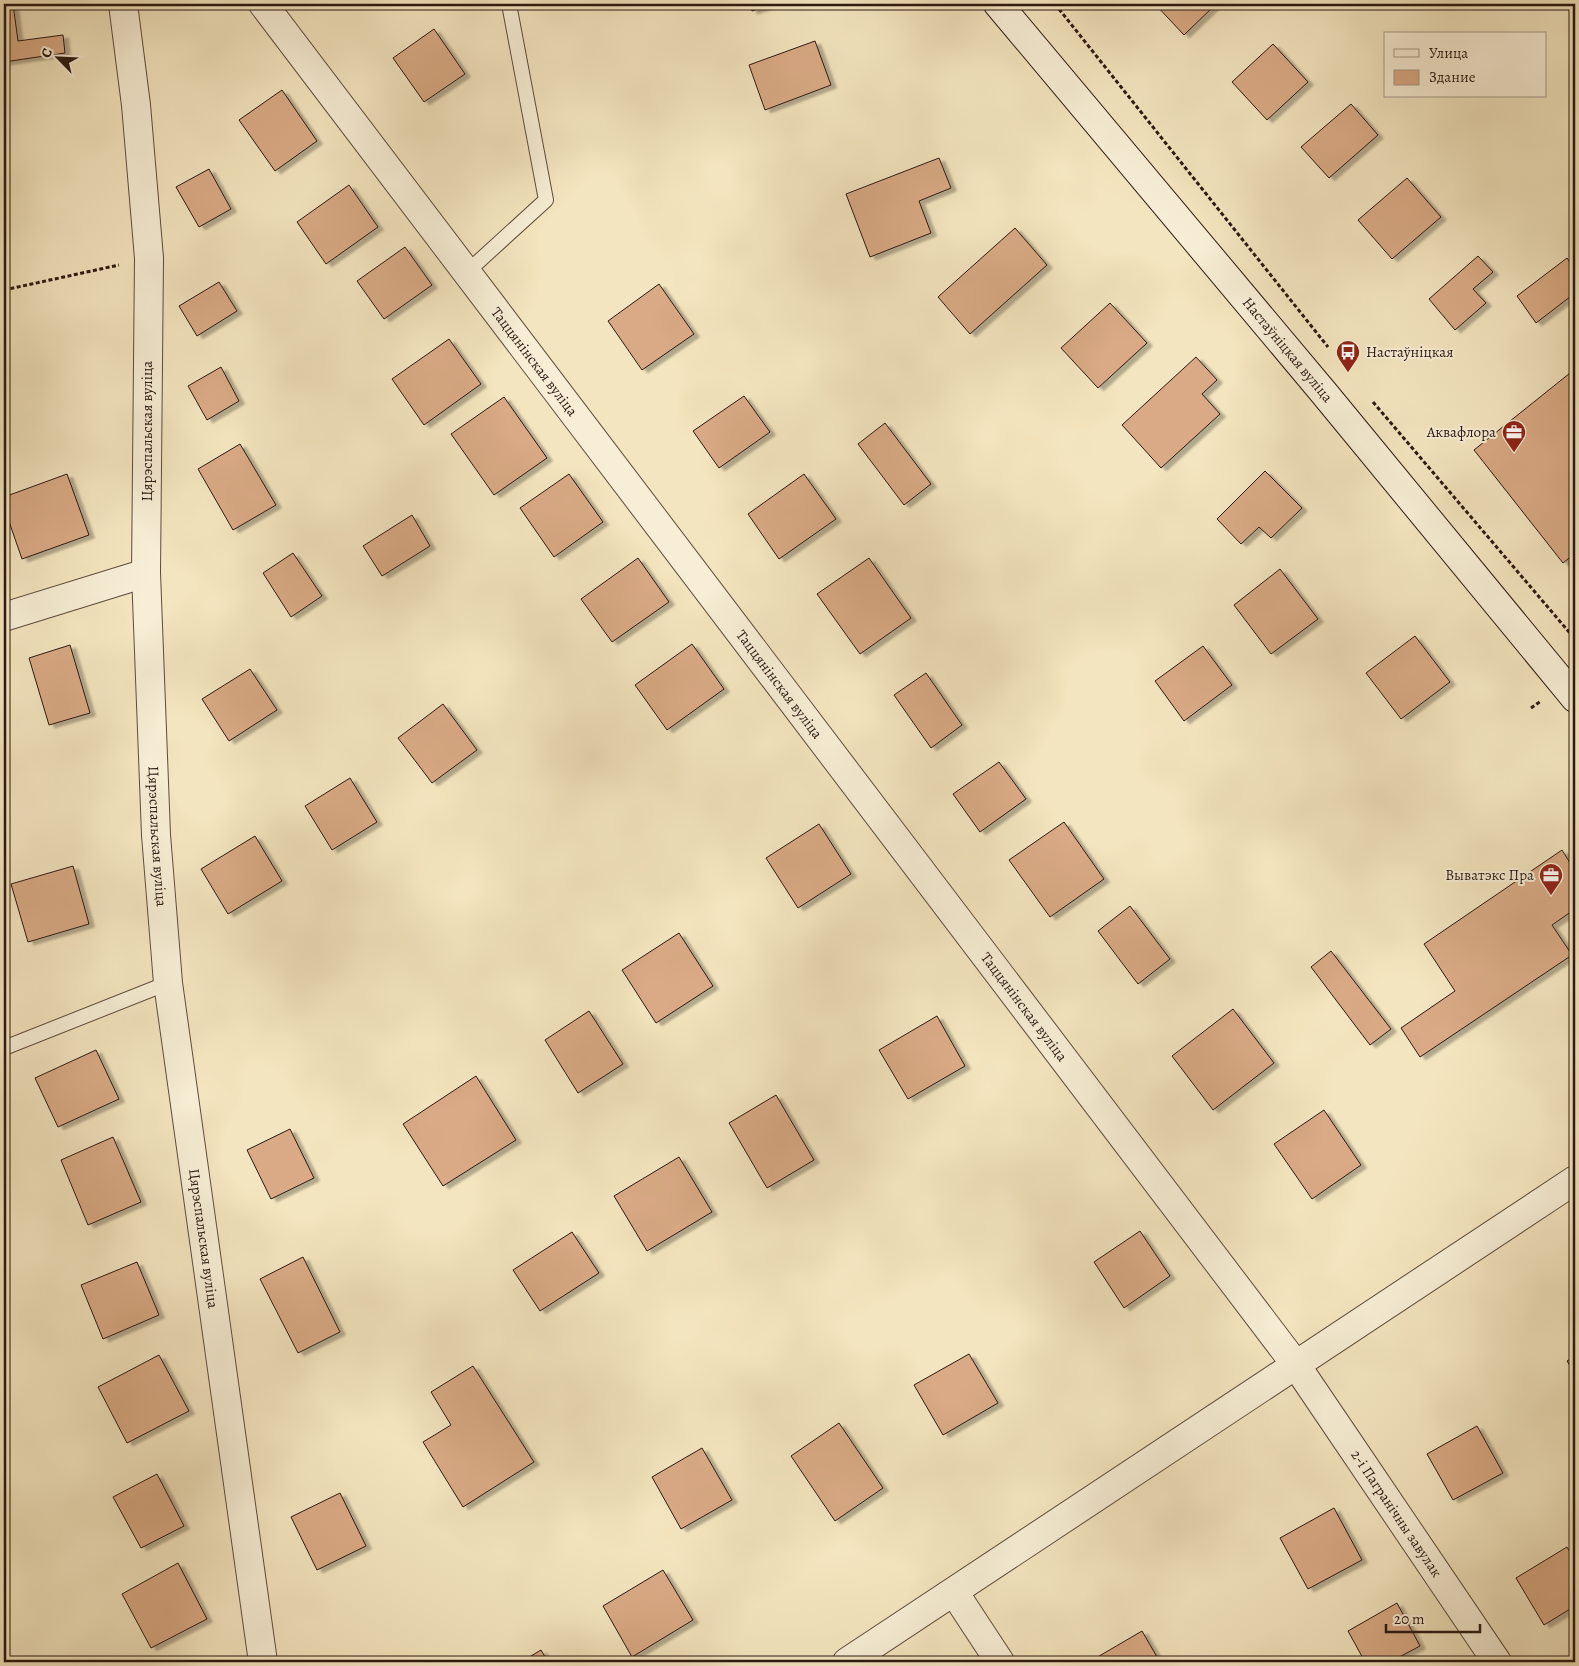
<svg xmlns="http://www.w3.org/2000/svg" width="1579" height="1666" font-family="Alegreya,serif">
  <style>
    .building { fill: #d9aa85; stroke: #2b1912; filter: url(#shadow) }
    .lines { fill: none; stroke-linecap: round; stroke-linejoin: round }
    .lane-casing { stroke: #5d4c3d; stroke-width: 16 }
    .street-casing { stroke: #5d4c3d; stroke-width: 30 }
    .secondary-casing { stroke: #2b1912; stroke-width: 30 }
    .path { stroke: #2b1912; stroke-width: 3; stroke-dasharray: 4 2.5; stroke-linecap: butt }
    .lane { stroke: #f7eed5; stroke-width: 14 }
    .street { stroke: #f7eed5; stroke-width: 28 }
    .secondary { stroke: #f7eed5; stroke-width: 28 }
    .labels { text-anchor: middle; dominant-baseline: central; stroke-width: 4; stroke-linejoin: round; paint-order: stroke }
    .street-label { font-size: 15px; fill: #2b1912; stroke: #f7eed5 }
    .poi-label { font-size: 15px; fill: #2b1912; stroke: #f7eed5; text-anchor: end }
  </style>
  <defs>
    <filter id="shadow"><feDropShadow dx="5.5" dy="3" stdDeviation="1" flood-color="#0004"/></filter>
  </defs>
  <rect width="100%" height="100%" fill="#f3e5bf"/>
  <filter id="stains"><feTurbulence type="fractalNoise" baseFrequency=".004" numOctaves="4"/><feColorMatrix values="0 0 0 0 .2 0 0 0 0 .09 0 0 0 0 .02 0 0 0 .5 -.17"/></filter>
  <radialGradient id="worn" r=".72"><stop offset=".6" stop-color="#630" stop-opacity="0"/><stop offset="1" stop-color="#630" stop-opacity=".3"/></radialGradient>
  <path class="building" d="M4,4H13L18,41L63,35L65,53L4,62Z
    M749,4H772L752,11Z
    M1155,4H1216L1184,35Z
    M434,29L465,74L424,102L393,58Z
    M815,41L831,85L765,110L749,65Z
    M1273,44L1308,82L1267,120L1232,82Z
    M282,90L317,141L275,171L239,120Z
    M1351,104L1378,135L1329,178L1301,147Z
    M939,158L951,188L919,201L931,233L870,257L846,194Z
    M209,169L231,209L199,227L176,187Z
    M1407,178L1441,217L1392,259L1358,220Z
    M349,185L378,227L326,264L297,222Z
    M1015,228L1047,265L970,334L938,297Z
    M405,247L432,285L384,319L357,281Z
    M1478,256L1493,272L1473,289L1486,303L1455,330L1429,299Z
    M1567,258L1575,270V293L1536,323L1517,296Z
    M219,282L237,311L197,336L179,306Z
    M659,284L694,334L642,370L608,321Z
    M1110,303L1147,343L1098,388L1061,348Z
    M449,339L481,384L424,425L392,379Z
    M1196,357L1217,380L1202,394L1220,414L1161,468L1122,425Z
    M221,367L239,401L207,420L188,386Z
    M1575,369V553L1563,563L1474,450Z
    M744,396L770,432L719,468L693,431Z
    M504,397L547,458L494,495L451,434Z
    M885,423L931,484L904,505L858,444Z
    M240,444L276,505L233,530L198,469Z
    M1265,471L1302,508L1271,538L1259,527L1241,544L1217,519Z
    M67,474L89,535L22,559L4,507V497Z
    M569,474L603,522L554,557L520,508Z
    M804,474L836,519L779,559L748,514Z
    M412,515L430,546L382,576L363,546Z
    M293,553L322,596L291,617L263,573Z
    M638,558L669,602L612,642L581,599Z
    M869,558L911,618L860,654L817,594Z
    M1280,569L1318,619L1271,654L1234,605Z
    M1415,636L1450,682L1401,719L1366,673Z
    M692,644L724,689L667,730L635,685Z
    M70,645L90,713L49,725L29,658Z
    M1203,646L1232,685L1184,721L1155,681Z
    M250,669L277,710L229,741L202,699Z
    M926,673L962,725L931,748L894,695Z
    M443,704L477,750L432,783L398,738Z
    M999,762L1026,799L980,832L953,794Z
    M350,778L377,822L332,850L305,806Z
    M1064,822L1104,879L1050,917L1009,860Z
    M819,824L851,874L798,908L766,858Z
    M255,836L282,881L228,914L201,869Z
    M1562,850L1575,871V909L1552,925L1572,955L1420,1057L1401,1028L1455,991L1424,944Z
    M73,866L89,924L28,942L11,884Z
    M1130,906L1170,959L1138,984L1098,931Z
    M679,933L713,986L656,1023L622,970Z
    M1331,951L1391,1029L1370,1045L1311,967Z
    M1233,1009L1274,1063L1213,1110L1172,1056Z
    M589,1011L623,1064L578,1093L545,1040Z
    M937,1016L965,1066L908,1099L879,1050Z
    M96,1050L119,1099L58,1127L35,1078Z
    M476,1076L516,1140L443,1186L403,1124Z
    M776,1095L814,1160L767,1188L729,1123Z
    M1324,1110L1361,1165L1312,1199L1274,1144Z
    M290,1129L314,1178L271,1199L247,1150Z
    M113,1137L141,1202L88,1225L61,1160Z
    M679,1157L712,1212L647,1251L614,1196Z
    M1140,1231L1170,1276L1124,1308L1094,1262Z
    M572,1232L599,1273L540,1311L513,1270Z
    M303,1257L340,1332L298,1353L260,1279Z
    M137,1262L159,1315L103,1339L81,1285Z
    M969,1354L998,1403L943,1435L914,1385Z
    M159,1355L189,1411L127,1443L98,1387Z
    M1575,1356V1374L1567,1361Z
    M473,1366L534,1462L463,1507L423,1442L451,1425L431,1392Z
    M839,1423L883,1488L835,1521L791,1456Z
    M1477,1426L1503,1473L1453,1500L1427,1454Z
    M702,1448L732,1500L681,1529L652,1477Z
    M157,1474L184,1526L141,1548L113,1497Z
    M340,1493L366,1546L317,1570L291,1517Z
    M1334,1508L1362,1560L1308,1589L1280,1538Z
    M1567,1547L1575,1561V1606L1544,1625L1516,1578Z
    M178,1563L207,1619L151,1648L122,1594Z
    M663,1570L693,1620L632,1657L603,1606Z
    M1397,1603L1420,1646L1390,1662H1365L1348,1631Z
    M1142,1631L1160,1662H1089Z
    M541,1650L548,1662H521Z"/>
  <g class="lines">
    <g class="lane-casing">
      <path id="lane" d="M467,272L546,200L509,4
        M4,1048L168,983"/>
    </g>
    <g class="street-casing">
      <g id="street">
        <path id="s1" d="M123,4L136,105L149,258L146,573L156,835L168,983L263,1662"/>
        <path id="s2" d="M263,4L1296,1365L1497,1662"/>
        <path d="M4,617L146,573"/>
        <path d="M954,1592L1000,1662"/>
        <path d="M847,1662L1575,1180"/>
      </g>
    </g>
    <g class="secondary-casing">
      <g id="secondary">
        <path id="s3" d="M998,4L1324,393L1575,698"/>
      </g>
    </g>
    <path class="path" d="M1055,4L1328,347
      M4,290L119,265
      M1373,402L1575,639
      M1531,708L1541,701"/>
    <use href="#lane" class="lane"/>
    <use href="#street" class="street"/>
    <use href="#secondary" class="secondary"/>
  </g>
  <defs>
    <g id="bus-pin" transform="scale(1.25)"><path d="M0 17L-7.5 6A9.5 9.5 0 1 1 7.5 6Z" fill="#8f2418" stroke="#f7eed5"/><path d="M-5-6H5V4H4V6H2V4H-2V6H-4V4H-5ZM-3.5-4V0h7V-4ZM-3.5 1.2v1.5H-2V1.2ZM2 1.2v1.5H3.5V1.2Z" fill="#fff"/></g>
    <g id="office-pin" transform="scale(1.25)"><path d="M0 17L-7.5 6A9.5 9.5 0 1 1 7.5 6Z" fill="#8f2418" stroke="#f7eed5"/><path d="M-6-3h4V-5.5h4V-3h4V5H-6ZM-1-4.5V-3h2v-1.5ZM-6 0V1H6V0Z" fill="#fff"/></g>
  </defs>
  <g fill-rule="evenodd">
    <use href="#bus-pin" x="1348" y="352"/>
    <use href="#office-pin" x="1514" y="432"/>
    <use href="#office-pin" x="1551" y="875"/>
  </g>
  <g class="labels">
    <g class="street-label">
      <text stroke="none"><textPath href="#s3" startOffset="451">Настаўніцкая вуліца</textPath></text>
      <text stroke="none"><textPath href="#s2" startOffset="449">Таццянінская вуліца</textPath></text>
      <text transform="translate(147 431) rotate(-90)">Цярэспальская вуліца</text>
      <text stroke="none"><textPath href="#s2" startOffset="854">Таццянінская вуліца</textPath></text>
      <text stroke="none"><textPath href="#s1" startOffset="834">Цярэспальская вуліца</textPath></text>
      <text stroke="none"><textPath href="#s2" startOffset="1259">Таццянінская вуліца</textPath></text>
      <text stroke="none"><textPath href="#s1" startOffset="1239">Цярэспальская вуліца</textPath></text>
      <text stroke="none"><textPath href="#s2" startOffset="1888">2-і Пагранічны завулак</textPath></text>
    </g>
    <g class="poi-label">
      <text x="1366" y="352" text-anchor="start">Настаўніцкая</text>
      <text x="1496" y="432">Аквафлора</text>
      <text x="1534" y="875">Выватэкс Пра</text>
    </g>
  </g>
  <rect width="1579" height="1666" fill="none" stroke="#f3e5bf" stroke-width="20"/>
  <rect x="5" y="5" width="1569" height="1656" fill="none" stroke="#2b1912" stroke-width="2.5"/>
  <rect x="10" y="10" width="1559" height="1646" fill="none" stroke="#2b1912"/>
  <rect x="1384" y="32" width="162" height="65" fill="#f7eed5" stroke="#a59987"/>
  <rect x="1394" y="49" width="25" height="8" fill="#f7eed5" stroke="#a59987"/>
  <text x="1429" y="58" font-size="15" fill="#2b1912">Улица</text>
  <rect x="1394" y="70" width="25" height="15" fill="#d9aa85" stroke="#a59987"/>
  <text x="1429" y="82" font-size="15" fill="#2b1912">Здание</text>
  <g transform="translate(58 58) rotate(294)" stroke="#f7eed5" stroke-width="4" paint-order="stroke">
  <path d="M0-4L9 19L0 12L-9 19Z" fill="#2b1912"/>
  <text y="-8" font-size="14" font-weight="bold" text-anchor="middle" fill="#2b1912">С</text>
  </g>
  <path d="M1386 1624v8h94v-8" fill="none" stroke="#2b1912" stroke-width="2.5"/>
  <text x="1394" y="1624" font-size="15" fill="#2b1912" stroke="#f7eed5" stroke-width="4" paint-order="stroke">20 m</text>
  <rect width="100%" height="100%" filter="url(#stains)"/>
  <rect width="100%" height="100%" fill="url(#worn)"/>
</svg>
